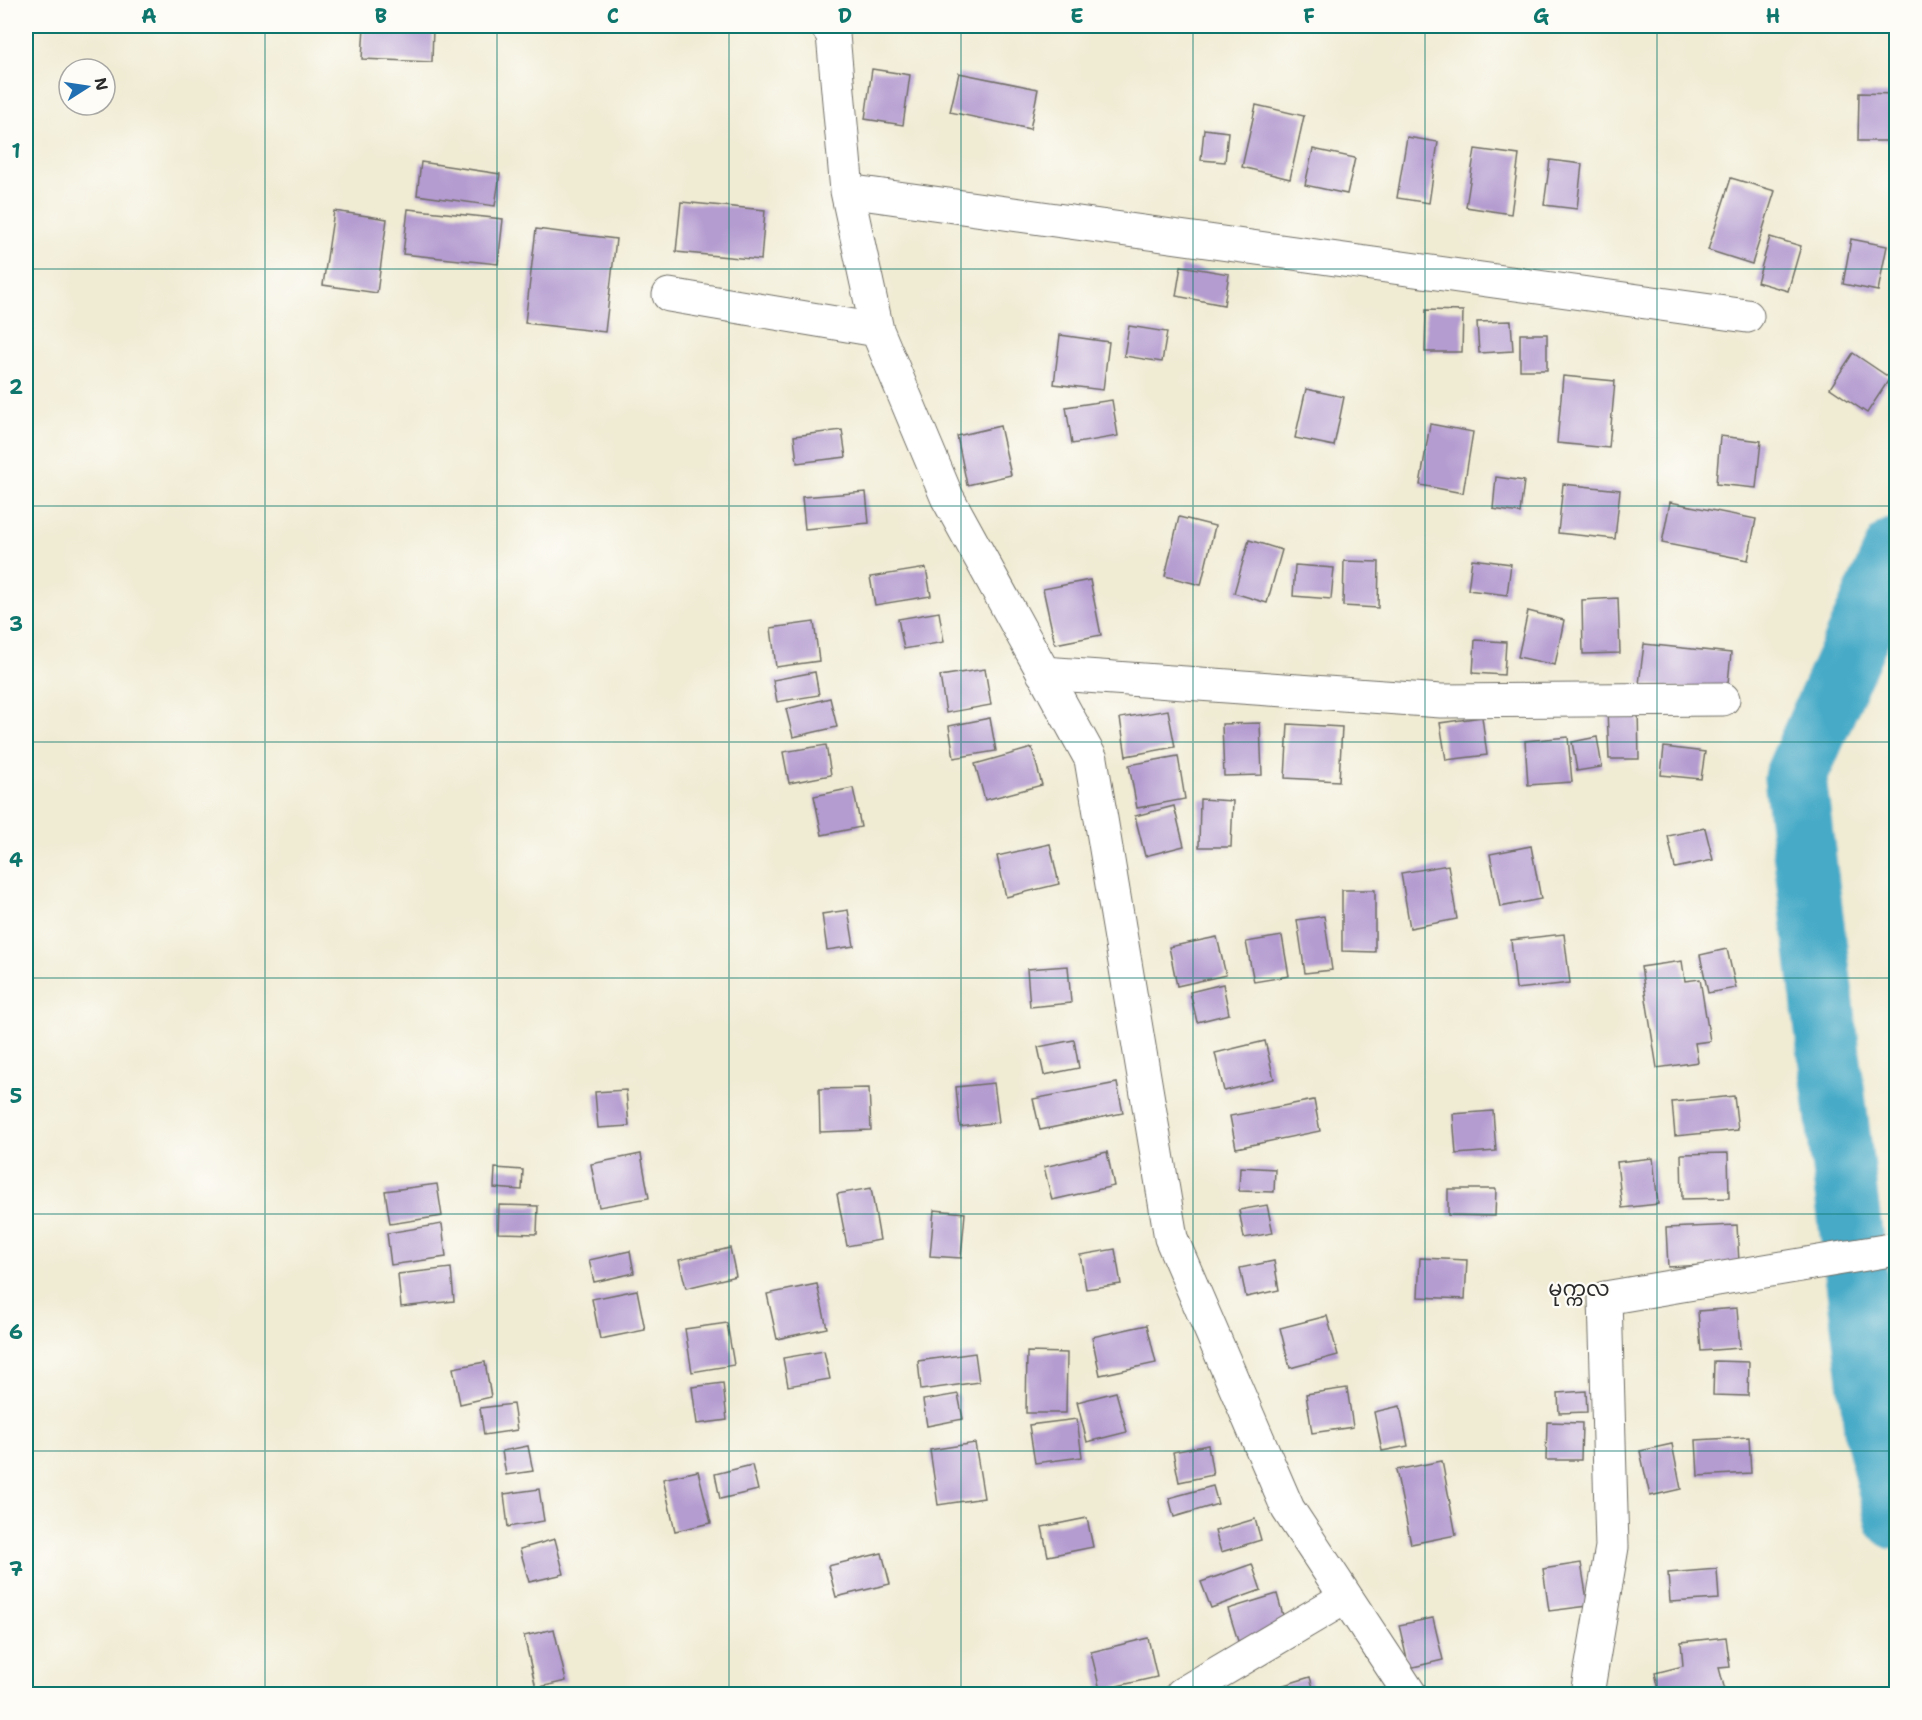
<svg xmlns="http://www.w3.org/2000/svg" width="1922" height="1720" font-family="'Shantell Sans','Noto Sans Myanmar',sans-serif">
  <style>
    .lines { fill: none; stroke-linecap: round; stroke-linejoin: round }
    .river { stroke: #47aac7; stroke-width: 63 }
    .building { fill: #b49bd0 }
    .minor-casing { stroke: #706e66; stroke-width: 35 }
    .minor { stroke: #fff; stroke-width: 33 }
    .grid { fill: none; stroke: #0f766e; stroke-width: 1.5; stroke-opacity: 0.55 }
    .labels { text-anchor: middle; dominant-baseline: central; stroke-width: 4.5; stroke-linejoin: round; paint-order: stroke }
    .quarter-label { font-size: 21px; fill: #2b2b2b; stroke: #fdfcf7 }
    .neatline { fill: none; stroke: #0f766e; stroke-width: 2 }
    .grid-label { font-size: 20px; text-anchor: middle; font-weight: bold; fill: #0f766e }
  </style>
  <rect width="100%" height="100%" fill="#fdfcf7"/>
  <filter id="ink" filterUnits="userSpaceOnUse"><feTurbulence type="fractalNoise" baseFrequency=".0167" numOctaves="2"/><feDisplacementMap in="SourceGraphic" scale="12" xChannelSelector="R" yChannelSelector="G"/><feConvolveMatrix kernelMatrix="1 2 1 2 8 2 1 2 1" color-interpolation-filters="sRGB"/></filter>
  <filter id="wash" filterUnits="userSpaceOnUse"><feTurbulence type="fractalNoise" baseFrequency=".008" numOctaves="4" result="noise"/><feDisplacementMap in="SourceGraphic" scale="24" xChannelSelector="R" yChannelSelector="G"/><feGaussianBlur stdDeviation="1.35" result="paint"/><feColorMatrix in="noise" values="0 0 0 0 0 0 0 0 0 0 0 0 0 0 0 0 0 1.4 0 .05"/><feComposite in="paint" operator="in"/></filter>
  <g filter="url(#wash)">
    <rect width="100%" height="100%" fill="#f0ebd3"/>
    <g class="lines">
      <path class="river" d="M1896,549L1795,778L1876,1436L1896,1518"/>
    </g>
    <g id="blocks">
      <path class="building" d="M364,26H433L432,62L362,59Z
        M872,69L910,75L903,125L865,119Z
        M959,73L1038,89L1030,129L950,112Z
        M1859,93L1896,94V141H1858Z
        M1256,105L1304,116L1290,179L1242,167Z
        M1204,129L1228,132L1225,162L1201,160Z
        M1407,137L1438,142L1429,203L1397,198Z
        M1313,149L1355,158L1347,194L1305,185Z
        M1475,149L1519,155L1511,214L1466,207Z
        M1550,160L1582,164L1577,209L1544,205Z
        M421,162L500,174L495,206L417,195Z
        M1731,178L1775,191L1752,264L1708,250Z
        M681,202L765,210L761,260L676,252Z
        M408,209L503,219L498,264L403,254Z
        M334,211L387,219L377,293L323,285Z
        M536,229L616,239L605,332L525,323Z
        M1770,237L1801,246L1788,291L1757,282Z
        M1851,239L1887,246L1878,291L1843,284Z
        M1181,266L1229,274L1224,305L1176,296Z
        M1426,310L1463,311L1462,352H1425Z
        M1511,321L1513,351L1479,353L1477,322Z
        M1129,326L1167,332L1162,362L1124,356Z
        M1520,334H1547V370H1520Z
        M1060,335L1109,342L1103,390L1054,384Z
        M1853,353L1890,378L1867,413L1830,388Z
        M1563,376L1615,381L1609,448L1557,443Z
        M1306,389L1344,397L1334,446L1295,438Z
        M1112,400L1118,436L1072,444L1066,407Z
        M1430,424L1473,432L1463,493L1420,485Z
        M1000,426L1011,475L967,485L957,436Z
        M842,430L846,457L797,463L794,436Z
        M1720,436L1761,441L1756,488L1716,484Z
        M1496,477L1524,481L1520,513L1493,509Z
        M1563,484L1620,490L1615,539L1558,533Z
        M866,492L869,523L805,529L802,497Z
        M1670,502L1756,519L1748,560L1662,543Z
        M1179,517L1215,526L1201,585L1165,576Z
        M1249,540L1282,550L1267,603L1234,593Z
        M1472,559L1511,564L1507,595L1468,590Z
        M1344,561L1379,562L1378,608L1343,606Z
        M1295,565L1334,568L1331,599L1293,596Z
        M926,568L931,596L875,605L870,577Z
        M1090,580L1101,635L1055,644L1043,589Z
        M1618,598L1620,653L1583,654L1582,600Z
        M1528,611L1564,620L1555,665L1518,657Z
        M939,612L944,642L904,649L898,619Z
        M814,622L819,661L776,667L771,628Z
        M1475,640L1506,642L1504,675L1473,673Z
        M1644,644L1731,653L1727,693L1639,684Z
        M985,669L991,705L946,713L940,676Z
        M815,672L819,695L777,702L773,680Z
        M830,698L837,727L793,737L786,709Z
        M1607,709H1638L1639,759H1609Z
        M1168,710L1175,747L1126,756L1120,718Z
        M1482,717L1487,755L1446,760L1440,723Z
        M990,718L996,751L954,758L949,726Z
        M1260,723L1262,775L1224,776L1222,724Z
        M1288,724L1342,727L1339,781L1285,778Z
        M1568,737L1572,782L1528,785L1525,741Z
        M1597,737L1602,767L1577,771L1572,742Z
        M826,745L831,775L789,783L783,752Z
        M1664,747L1705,752L1701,779L1661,775Z
        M1032,748L1042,785L985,800L975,764Z
        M1178,756L1185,799L1137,808L1129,765Z
        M853,788L861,827L822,835L814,796Z
        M1200,799L1233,801L1231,847H1199Z
        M1174,806L1184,846L1145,856L1135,816Z
        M1705,828L1713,860L1675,868L1668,836Z
        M1050,844L1059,884L1006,897L997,856Z
        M1531,846L1541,899L1500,907L1490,854Z
        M1448,865L1457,919L1410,928L1401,873Z
        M1342,890H1375V952L1342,951Z
        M848,910L854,946L827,950L822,914Z
        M1324,916L1332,970L1305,973L1297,920Z
        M1564,934L1570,983L1516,989L1511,940Z
        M1282,936L1289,976L1254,982L1246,942Z
        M1217,937L1226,975L1177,986L1169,947Z
        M1727,949L1736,988L1708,993L1700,955Z
        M1682,961L1685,981L1700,979L1710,1041L1695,1043L1698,1062L1657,1068L1641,967Z
        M1068,966L1071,1003L1030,1007L1027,969Z
        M1223,984L1229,1014L1197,1022L1190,992Z
        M1074,1040L1079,1068L1044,1075L1038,1047Z
        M1265,1041L1274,1079L1224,1091L1215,1053Z
        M994,1083L999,1122L960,1127L956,1087Z
        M1117,1083L1123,1113L1040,1130L1033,1099Z
        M869,1088L871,1130L820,1132L819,1089Z
        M626,1090L629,1126L598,1128L595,1092Z
        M1734,1096L1738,1130L1675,1136L1672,1102Z
        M1314,1100L1320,1131L1236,1148L1230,1116Z
        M1493,1111L1496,1151L1456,1154L1453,1114Z
        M1107,1152L1114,1186L1052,1200L1044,1167Z
        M1728,1153L1729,1198L1682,1199L1681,1154Z
        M641,1154L649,1198L599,1207L591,1164Z
        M1653,1158L1658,1204L1622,1208L1617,1162Z
        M1240,1167L1275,1169L1274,1192L1239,1191Z
        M495,1168L523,1170L522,1190L494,1188Z
        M437,1184L442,1216L390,1224L385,1191Z
        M871,1188L880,1240L847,1246L837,1194Z
        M1448,1189H1496L1495,1216L1448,1215Z
        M499,1205L538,1206L537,1234L498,1233Z
        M1267,1205L1273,1233L1244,1238L1239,1210Z
        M934,1210L965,1213L961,1258L930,1256Z
        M442,1224L446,1257L391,1265L387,1233Z
        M1737,1225L1739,1263L1668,1267L1666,1228Z
        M730,1248L736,1276L686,1288L679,1260Z
        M1115,1249L1121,1284L1086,1289L1080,1255Z
        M630,1251L634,1273L594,1282L589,1260Z
        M1420,1258L1467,1260L1465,1299L1418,1297Z
        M1274,1261L1279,1290L1246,1297L1240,1268Z
        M451,1268L454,1301L401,1307L398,1274Z
        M817,1284L827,1328L777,1339L767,1294Z
        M637,1290L645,1330L600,1339L592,1299Z
        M1737,1308L1740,1348L1701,1351L1698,1311Z
        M1327,1316L1338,1355L1290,1368L1280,1328Z
        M727,1323L734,1365L692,1372L685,1329Z
        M1147,1325L1156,1363L1100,1375L1092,1337Z
        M824,1351L830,1379L788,1386L783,1358Z
        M1027,1352L1067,1353L1066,1413H1026Z
        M975,1353L979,1382L921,1390L918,1361Z
        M1714,1361L1749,1362L1748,1396L1713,1395Z
        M485,1362L491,1397L460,1404L453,1368Z
        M723,1383L727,1420L697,1424L692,1387Z
        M1347,1388L1353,1427L1312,1433L1306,1394Z
        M1586,1391L1587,1412L1559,1413L1558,1393Z
        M1116,1392L1127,1432L1087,1442L1077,1402Z
        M958,1394L963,1419L927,1426L923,1400Z
        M513,1404L517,1430L484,1435L480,1408Z
        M1400,1406L1408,1446L1382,1451L1374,1412Z
        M1077,1419L1082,1457L1035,1463L1029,1425Z
        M1547,1422L1582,1423L1581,1460H1546Z
        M1749,1437L1751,1473L1698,1476L1696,1440Z
        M975,1443L984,1498L938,1505L930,1450Z
        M1672,1444L1681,1489L1650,1496L1640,1451Z
        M1208,1445L1213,1475L1179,1482L1173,1452Z
        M528,1446L533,1471L506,1475L502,1451Z
        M1442,1461L1456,1535L1411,1544L1396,1470Z
        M752,1465L758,1490L720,1499L715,1474Z
        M698,1471L711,1523L675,1531L663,1479Z
        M1213,1486L1218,1504L1174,1517L1169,1498Z
        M539,1489L544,1521L508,1527L504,1494Z
        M1087,1518L1093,1547L1048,1556L1042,1527Z
        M1255,1519L1261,1540L1221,1552L1215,1531Z
        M555,1539L564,1574L529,1582L520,1549Z
        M882,1553L890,1584L836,1597L828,1566Z
        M1581,1563L1588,1606L1549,1611L1543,1569Z
        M1252,1564L1261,1590L1211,1608L1201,1582Z
        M1717,1569L1719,1599L1670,1602L1668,1573Z
        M1277,1594L1286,1626L1238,1641L1228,1609Z
        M1433,1618L1443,1660L1409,1668L1399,1625Z
        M554,1629L566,1681L536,1688L524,1636Z
        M1726,1637L1730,1667L1719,1668L1726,1694H1660L1655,1673L1683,1666L1681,1642Z
        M1148,1638L1157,1677L1100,1690L1091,1652Z
        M1310,1677L1315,1694H1287L1284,1685Z"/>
    </g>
  </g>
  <g filter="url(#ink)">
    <use href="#blocks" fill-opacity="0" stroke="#706e66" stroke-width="1.5"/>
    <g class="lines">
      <g class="minor-casing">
        <path id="minor" d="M827,26L833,35L847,191L877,330L947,497L1091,759L1171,1238L1288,1509L1410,1694
          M847,191L1747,316
          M669,295L877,330
          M1043,673L1441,701L1723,699
          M1182,1694L1346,1597
          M1587,1694L1612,1547L1605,1298L1896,1249"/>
      </g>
      <use href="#minor" class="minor"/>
    </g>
  </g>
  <path class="grid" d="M265,26V1694M497,26V1694M729,26V1694M961,26V1694M1193,26V1694M1425,26V1694M1657,26V1694M26,269H1896M26,506H1896M26,742H1896M26,978H1896M26,1214H1896M26,1451H1896"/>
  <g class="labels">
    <g class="quarter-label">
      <text x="1579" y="1289">မုက္ကလ</text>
    </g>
  </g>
  <rect width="1922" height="1720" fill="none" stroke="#fdfcf7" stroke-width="66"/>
  <g transform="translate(87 87) rotate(78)"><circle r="28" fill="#fdfcf7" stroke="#a9a8a5" stroke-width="1.5"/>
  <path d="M0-4.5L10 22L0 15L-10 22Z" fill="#1f6fb2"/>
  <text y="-9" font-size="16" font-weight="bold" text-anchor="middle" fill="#2b2b2b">N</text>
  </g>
  <rect x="33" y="33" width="1856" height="1654" class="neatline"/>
  <g class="grid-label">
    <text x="149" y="23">A</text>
    <text x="381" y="23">B</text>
    <text x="613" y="23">C</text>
    <text x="845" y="23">D</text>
    <text x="1077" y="23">E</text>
    <text x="1309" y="23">F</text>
    <text x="1541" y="23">G</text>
    <text x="1773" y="23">H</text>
    <text x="16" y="158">1</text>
    <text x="16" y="394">2</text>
    <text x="16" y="631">3</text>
    <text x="16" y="867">4</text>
    <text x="16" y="1103">5</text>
    <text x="16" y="1339">6</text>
    <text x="16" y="1576">7</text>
  </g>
</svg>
